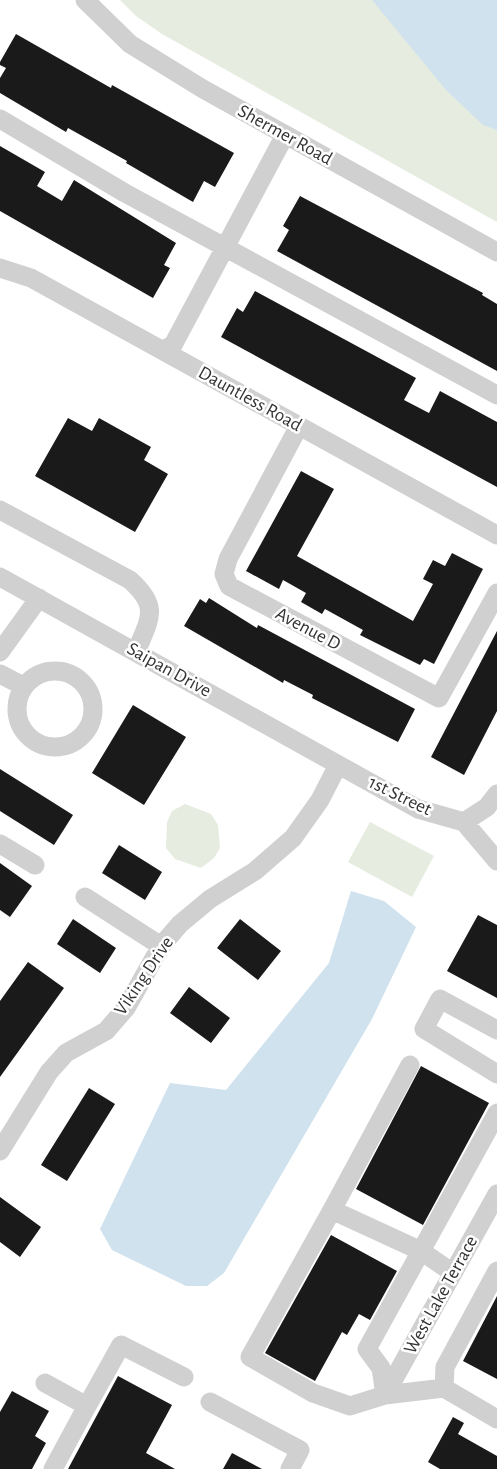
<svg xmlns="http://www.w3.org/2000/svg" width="497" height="1469" font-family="'Alegreya Sans',sans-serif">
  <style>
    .green { fill: #e6ecdf }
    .water { fill: #cfe2ee }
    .building { fill: #1a1a1a }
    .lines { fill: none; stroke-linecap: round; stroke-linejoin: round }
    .minor { stroke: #d0d0d0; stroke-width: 19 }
    .labels { text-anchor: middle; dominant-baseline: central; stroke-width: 5; stroke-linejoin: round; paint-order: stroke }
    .street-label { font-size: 19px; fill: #333; stroke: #fff }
  </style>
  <rect width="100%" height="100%" fill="#fff"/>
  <path class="green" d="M120,0H497V222L162,34L136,16Z
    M185,804L211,814L218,825L220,848L214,858L201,868L175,859L166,848L167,822L172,811Z
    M370,822L434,856L412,897L348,862Z"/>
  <path class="water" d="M372,0H497V130L483,125L446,90Z
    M351,891L384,901L416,927L372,1019L224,1273L207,1286H186L112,1250L100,1229L170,1083L226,1090L329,963Z"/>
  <path class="building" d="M16,34L111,88L112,85L234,153L215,187L204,181L193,202L126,163L127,161L68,128L66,132L0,93V78L6,68L0,65V62Z
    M0,146L45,172L37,186L62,201L74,180L176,243L164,265L170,268L153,298L0,211Z
    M300,196L483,293L482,295L497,304V371L277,251L289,230L283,226Z
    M255,291L416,378L404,400L429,413L440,391L497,422V487L221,337L237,308L243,312Z
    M68,418L92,431L99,418L151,447L144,460L168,474L135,532L35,476Z
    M301,471L334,489L297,556L413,621L433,584L423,579L433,560L445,566L452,553L483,569L434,664L424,659L420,665L360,635L363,630L325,609L322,614L301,602L306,593L283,580L279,589L246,571Z
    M209,598L257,628L258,625L415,709L398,742L312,698L313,695L284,680L283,683L184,626L200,599L206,603Z
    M497,631V711L464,775L431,757Z
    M133,705L186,737L144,805L92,773Z
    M0,769L73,815L54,845L0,811Z
    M119,845L162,872L145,900L102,873Z
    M0,863L32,886L10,917L0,910Z
    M478,915L497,925V998L447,971Z
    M73,919L116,948L100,973L57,944Z
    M240,919L281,951L258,980L217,948Z
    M28,962L64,988L0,1077V1001Z
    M189,987L230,1018L211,1043L170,1013Z
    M421,1066L489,1103L423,1225L356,1189Z
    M89,1088L115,1104L67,1181L41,1165Z
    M0,1197L41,1227L20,1257L0,1242Z
    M331,1235L397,1271L370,1320L359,1314L347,1335L342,1332L315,1381L265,1353Z
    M497,1296V1379L463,1361Z
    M118,1376L172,1405L146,1453L175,1469H68Z
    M12,1391L49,1411L35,1436L46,1443L32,1469H0V1412Z
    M453,1417L464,1423L458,1434L497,1456V1469H440L428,1462Z
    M232,1453L262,1469H223Z"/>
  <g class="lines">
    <path class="minor" d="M85,0L130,44L203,89L497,252
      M0,119L125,193L497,395
      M0,268L31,278L497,535
      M163,350L173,345L285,135
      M299,426L228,559L224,574L229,586L439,698L497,593
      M0,510L130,580C160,607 150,618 136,652
      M0,577L418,809L464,822L497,861
      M0,652L39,598
      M17 709a38 38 0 1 1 76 0a38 38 0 1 1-76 0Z
      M0,674L23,686
      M464,822L487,807L497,794
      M0,844L35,865
      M85,897L161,946
      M497,1030L440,999L424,1029L497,1074
      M0,1151L49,1072L66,1053L106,1031L126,1008L161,946L180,924L210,899L255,871L293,838L320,800L338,765
      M332,1210L410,1065
      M453,1273L421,1251L497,1113
      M45,1383L87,1406L53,1469
      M444,1388L445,1367L497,1271
      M385,1395L381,1368L367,1349L421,1251L332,1210L250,1357L313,1393L350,1406L385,1395L444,1388L497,1419
      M385,1395L497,1194
      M210,1402L300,1450L290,1469
      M87,1406L121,1345L184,1377"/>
  </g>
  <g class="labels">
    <g class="street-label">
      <text transform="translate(285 135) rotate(29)">Shermer Road</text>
      <text transform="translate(250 399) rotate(29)">Dauntless Road</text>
      <text transform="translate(308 629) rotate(28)">Avenue D</text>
      <text transform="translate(169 670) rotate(29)">Saipan Drive</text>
      <text transform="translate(400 796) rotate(26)">1st Street</text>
      <text transform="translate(144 976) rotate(-56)">Viking Drive</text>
      <text transform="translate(441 1295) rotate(-61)">West Lake Terrace</text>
    </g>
  </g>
</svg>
